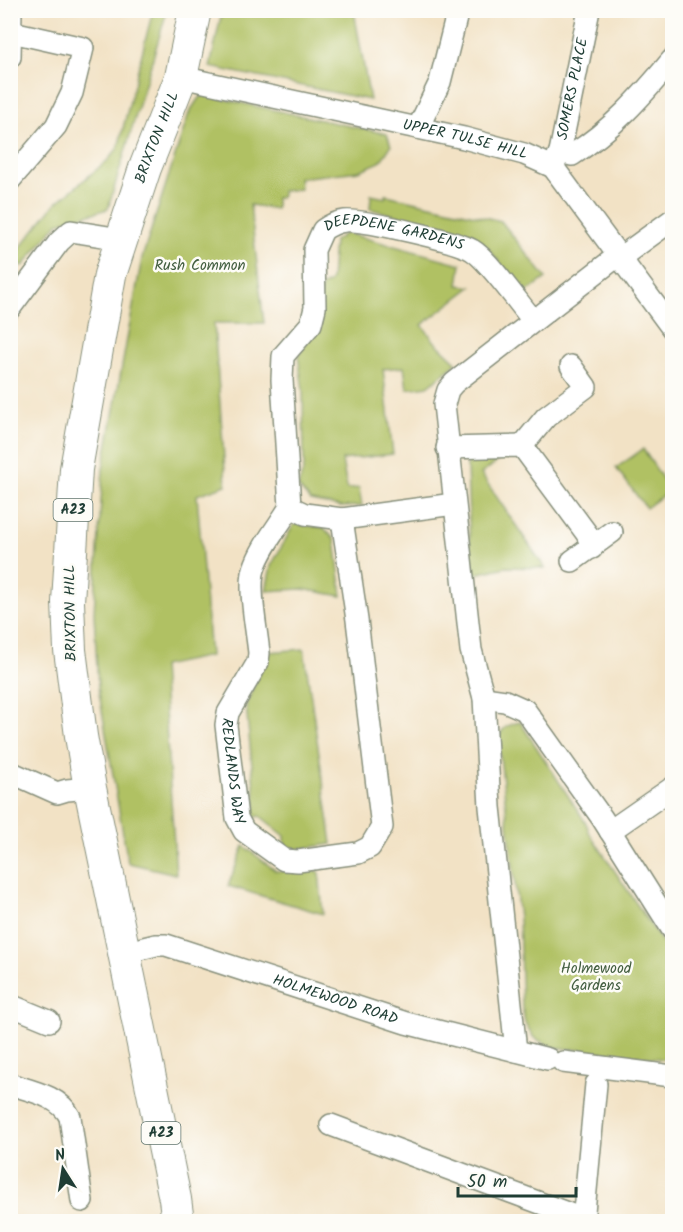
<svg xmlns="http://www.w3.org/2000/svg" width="683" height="1232" font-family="Kalam,sans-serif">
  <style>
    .green { fill: #b0c164; stroke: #687f4c; stroke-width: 1.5 }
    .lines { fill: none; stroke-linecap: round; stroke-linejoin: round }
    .minor-casing { stroke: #88907c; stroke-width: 24 }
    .highway-casing { stroke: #88907c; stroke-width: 34 }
    .minor { stroke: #fff; stroke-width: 21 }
    .highway { stroke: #fff; stroke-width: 32 }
    .labels { text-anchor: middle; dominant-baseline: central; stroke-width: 5; stroke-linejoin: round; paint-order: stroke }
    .shield { fill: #fdfcf7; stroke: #62766e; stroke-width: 1.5 }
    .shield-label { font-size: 14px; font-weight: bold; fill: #1f3d34 }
    .street-label { font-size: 15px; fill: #1f3d34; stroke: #fdfcf7 }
    .park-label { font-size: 15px; fill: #435e40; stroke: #fdfcf7 }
  </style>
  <rect width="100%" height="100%" fill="#fdfcf7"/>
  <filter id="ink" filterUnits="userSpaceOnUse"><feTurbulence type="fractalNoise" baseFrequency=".0167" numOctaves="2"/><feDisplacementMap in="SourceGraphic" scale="12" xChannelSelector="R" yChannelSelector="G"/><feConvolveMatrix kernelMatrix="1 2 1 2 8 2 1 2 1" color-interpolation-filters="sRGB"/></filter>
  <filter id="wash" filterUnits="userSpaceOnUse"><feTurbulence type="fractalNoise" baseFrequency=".008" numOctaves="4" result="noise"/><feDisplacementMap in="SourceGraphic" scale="24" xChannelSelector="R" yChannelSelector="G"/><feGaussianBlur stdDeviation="1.35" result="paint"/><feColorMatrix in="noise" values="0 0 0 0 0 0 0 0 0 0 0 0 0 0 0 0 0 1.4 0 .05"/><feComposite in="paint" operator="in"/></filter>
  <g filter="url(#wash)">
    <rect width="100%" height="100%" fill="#f2e2c5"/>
    <path class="green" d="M153,10L167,11L108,209L58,223L23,266L12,262L15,254L54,205L108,160L118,148Z
      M222,11H354L370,100L210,67Z
      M203,95L387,134L391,146L380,162L359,171L299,178L300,189L282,191V197L276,198V209L250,205L264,323H214L226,485L197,495L210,656L162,666L176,874L128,863L98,687L94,613L103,469L142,258L189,113L196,102Z
      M371,195L385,198L386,195L501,221L546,278L525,293L484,244L473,234L370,209Z
      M346,233L461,264L458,285L471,287L422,325L435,342L457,363L428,386L407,389L404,367L383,369L393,454L342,460L347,489L359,488L362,506L341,507L311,501L298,487L304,468L303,390L298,356L305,343L322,286L329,283L331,280L334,241Z
      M643,449L670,490L646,508L616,468Z
      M474,457L497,462L481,474L545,568L506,567L471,575L467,465Z
      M294,524L324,528L335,540L342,596L302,589L266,591L271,566Z
      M304,649L332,844L297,849L285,845V836L260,816L248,819L256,807L246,705L268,652Z
      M520,722L586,823L590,834L672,957V1060L552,1047L534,1038L525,1023L522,1006L519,918L498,739C502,727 508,725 520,722Z
      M244,846L276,871H319L323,914L228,886Z"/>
  </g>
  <g filter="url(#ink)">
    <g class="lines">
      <g class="minor-casing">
        <g id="minor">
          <path d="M10,57L11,10"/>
          <path id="s1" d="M181,77L464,138L524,154L553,167L672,328"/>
          <path d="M418,128L440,82L458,10"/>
          <path d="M560,152L572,155C612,130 642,96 672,60"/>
          <path id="s2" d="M553,167L560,152L589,10"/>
          <path d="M10,180L56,126L72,93L83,48L12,32"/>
          <path d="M10,308L59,242L71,231L121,239"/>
          <path d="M522,446L546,417L586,387L571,366"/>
          <path d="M447,448L522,446L587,534L592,548"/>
          <path id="s3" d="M290,507C278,527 261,547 254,569C248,588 257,632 259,653L258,662L228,713L226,725L237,818L244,831L284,860L298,861L358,853L370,847L382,827L357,620L342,519"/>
          <path id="s4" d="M290,507L282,380L283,356L311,324L315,308L314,250L323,230C330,225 337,222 345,221C362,219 457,241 472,250C488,259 519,304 533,320"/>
          <path d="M290,507L305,514L342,519L454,504"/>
          <path d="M572,561L612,532"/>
          <path d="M484,698L505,701L525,710L602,818L672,929"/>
          <path d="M10,772L57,793L67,790L90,788"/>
          <path d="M610,831L672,788"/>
          <path id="s5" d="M123,953L156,945H166L406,1023L548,1059"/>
          <path d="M10,1005L49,1021"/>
          <path d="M516,1051L490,807L484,698L471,650L444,404L448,390L454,383L611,261L621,257L672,220"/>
          <path d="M563,1062L672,1076"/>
          <path d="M10,1084C31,1091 60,1096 70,1117L82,1201"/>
          <path d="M331,1125L583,1219"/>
          <path d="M583,1222L596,1084"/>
        </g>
      </g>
      <g class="highway-casing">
        <g id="highway">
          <path id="s6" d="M178,1222L175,1199L90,788L81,736L70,650L68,602L76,469L110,275L145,168L181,77L195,10"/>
        </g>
      </g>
      <use href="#minor" class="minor"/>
      <use href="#highway" class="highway"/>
    </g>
  </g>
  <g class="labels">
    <g class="shield">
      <rect x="53.5" y="499" width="39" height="22" rx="4.5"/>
      <rect x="141.5" y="1122" width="39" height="22" rx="4.5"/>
    </g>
    <g class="shield-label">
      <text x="73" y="510">A23</text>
      <text x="161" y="1133">A23</text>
    </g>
    <g class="street-label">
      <text stroke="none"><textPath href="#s2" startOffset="81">SOMERS PLACE</textPath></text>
      <text stroke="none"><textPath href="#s6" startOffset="1106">BRIXTON HILL</textPath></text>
      <text stroke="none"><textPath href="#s1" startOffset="291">UPPER TULSE HILL</textPath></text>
      <text stroke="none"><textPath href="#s4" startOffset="364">DEEPDENE GARDENS</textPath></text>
      <text transform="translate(71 613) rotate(-91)">BRIXTON HILL</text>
      <text stroke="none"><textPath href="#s3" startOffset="284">REDLANDS WAY</textPath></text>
      <text stroke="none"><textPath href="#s5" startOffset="222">HOLMEWOOD ROAD</textPath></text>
    </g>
    <g class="park-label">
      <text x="200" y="266">Rush Common</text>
      <text x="596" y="969">Holmewood<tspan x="596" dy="17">Gardens</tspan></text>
    </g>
  </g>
  <rect width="683" height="1232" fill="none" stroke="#fdfcf7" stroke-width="36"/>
  <g transform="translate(63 1169) rotate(348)" stroke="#fdfcf7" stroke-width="4.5" paint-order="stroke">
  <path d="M0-4.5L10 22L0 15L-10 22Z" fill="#1f3d34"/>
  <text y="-9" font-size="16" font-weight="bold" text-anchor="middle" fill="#1f3d34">N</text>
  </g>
  <path d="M458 1187v9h118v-9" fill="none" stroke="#1f3d34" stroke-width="3"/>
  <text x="467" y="1187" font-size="18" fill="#1f3d34" stroke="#fdfcf7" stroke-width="4.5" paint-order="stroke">50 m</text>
</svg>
